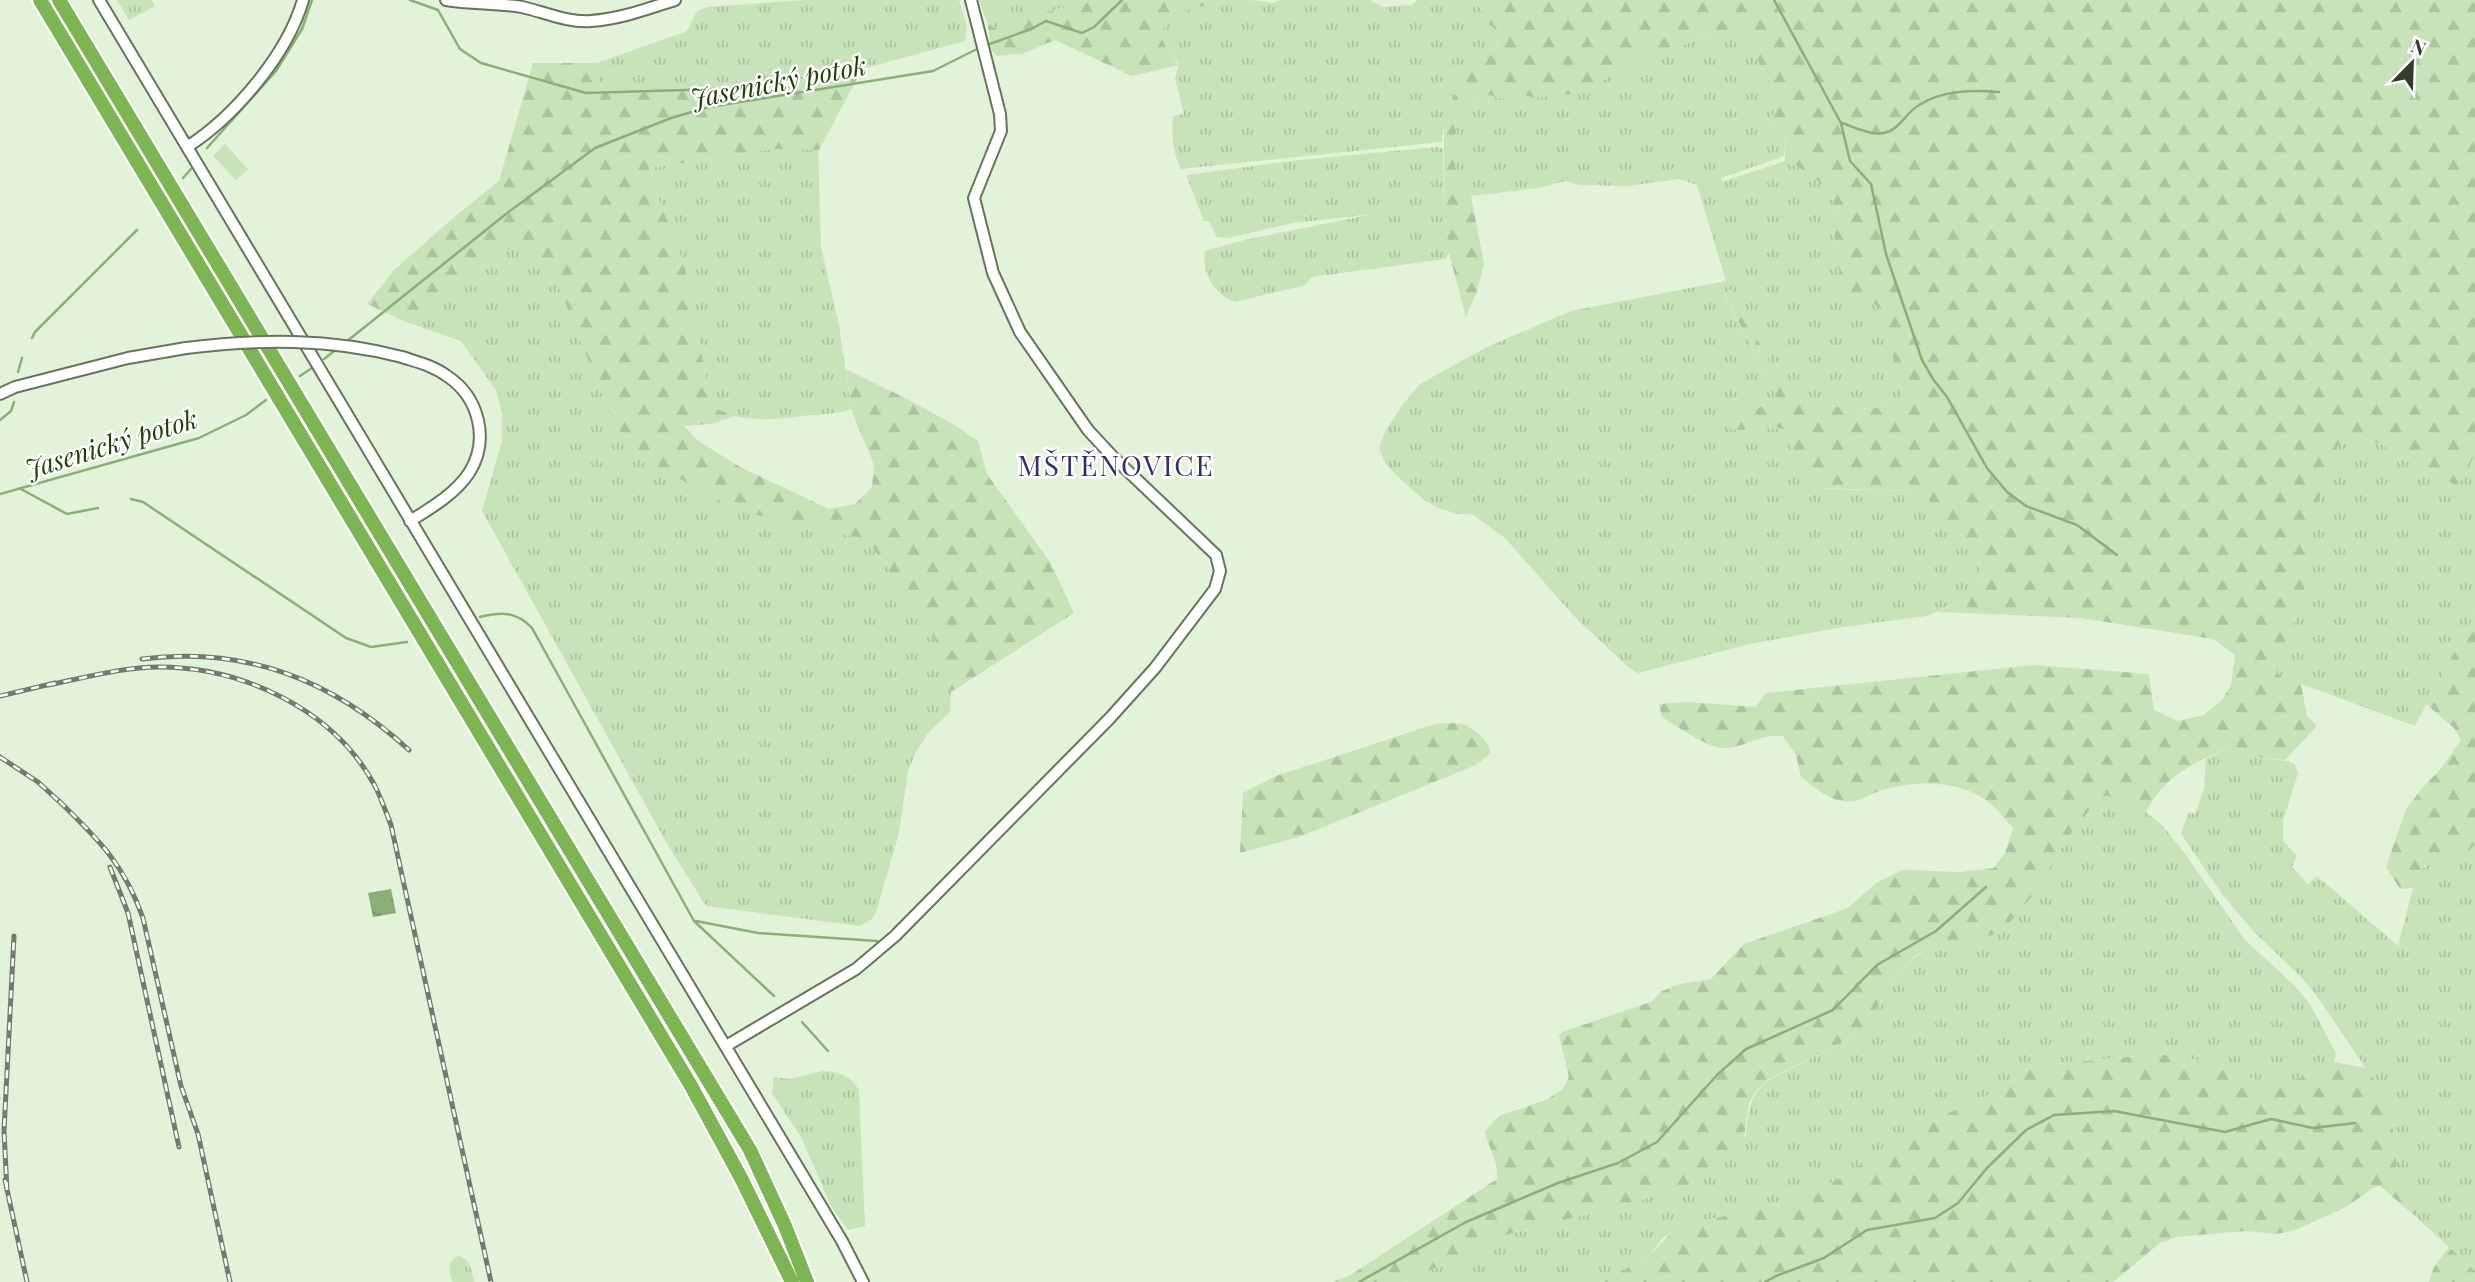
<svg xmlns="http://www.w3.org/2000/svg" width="2475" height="1282" font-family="'Playfair Display',serif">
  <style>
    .grass { fill: url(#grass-tufts) }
    .forest { fill: url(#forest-firs) }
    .park { fill: #c8e2ba }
    .water { fill: url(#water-ripples) }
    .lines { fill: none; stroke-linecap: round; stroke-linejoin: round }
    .stream { stroke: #8cae79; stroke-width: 2.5 }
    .tertiary-casing { stroke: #67755f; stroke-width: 14 }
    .trunk-casing { stroke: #fff; stroke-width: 18 }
    .tertiary { stroke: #fff; stroke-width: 10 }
    .trunk { stroke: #7eb454; stroke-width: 14 }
    .rail-casing { stroke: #727b6c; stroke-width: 5 }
    .rail { stroke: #fff; stroke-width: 2.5; stroke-dasharray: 8; stroke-linecap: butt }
    .tertiary-bridge-casing { stroke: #67755f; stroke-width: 14; stroke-linecap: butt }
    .tertiary-bridge { stroke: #fff; stroke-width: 10 }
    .labels { text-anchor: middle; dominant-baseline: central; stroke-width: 5; stroke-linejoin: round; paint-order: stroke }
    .water-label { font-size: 26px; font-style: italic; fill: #224109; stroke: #fff }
    .quarter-label { font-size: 28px; letter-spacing: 2px; fill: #352e6a; stroke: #fff }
  </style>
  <defs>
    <pattern id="grass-tufts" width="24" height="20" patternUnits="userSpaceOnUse" patternTransform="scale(1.75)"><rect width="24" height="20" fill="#c8e2ba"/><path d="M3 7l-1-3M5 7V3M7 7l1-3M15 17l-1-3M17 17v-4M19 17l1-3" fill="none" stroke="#acc3a0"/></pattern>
    <pattern id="forest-firs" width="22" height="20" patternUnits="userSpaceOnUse" patternTransform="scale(1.75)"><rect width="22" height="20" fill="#c8e2ba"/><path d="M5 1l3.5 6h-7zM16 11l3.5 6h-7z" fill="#acc3a0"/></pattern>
    <pattern id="water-ripples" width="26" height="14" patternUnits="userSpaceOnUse" patternTransform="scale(1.75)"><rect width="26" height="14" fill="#8cae79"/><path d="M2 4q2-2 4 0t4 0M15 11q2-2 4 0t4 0" fill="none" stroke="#738f64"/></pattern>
  </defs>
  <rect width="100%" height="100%" fill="#e3f3da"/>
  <path class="grass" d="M117,0H152L155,6L129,20Z
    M804,0H959L967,27L965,41L862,69L750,88L736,81L718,87L600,91L597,63L687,31L697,11L708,7Z
    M979,0H1102L1013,19L995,28L988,25Z
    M1251,0L1274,3L1280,0H1369L1383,7L1411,5L1418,0H1473L1488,17L1489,24L1503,34C1498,47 1489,55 1480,65C1456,90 1445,107 1442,142L1181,169C1173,155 1171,132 1173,116L1184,114L1175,79L1179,63C1174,56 1165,48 1163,40C1155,4 1230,2 1251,0Z
    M1737,29L1745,36L1778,99L1770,124L1786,134L1784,156L1721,178L1724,181L1785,161L1797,166L1833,192L1835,257L1850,306L1872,302L1883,310L1903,401L1894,407L1849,409L1788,398L1732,290L1724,294L1777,398C1763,413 1742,405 1725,416L1736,430L1769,428L1787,430L1796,456L1826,489L1919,491C1923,494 1974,548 1977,554C1982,563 1977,572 1982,581L1967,598L1927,616L1843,627L1750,644L1638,673L1628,667L1574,616L1505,538L1472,514H1458L1438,508L1424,500L1396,475L1385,463L1379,448L1385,432L1403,404L1420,384L1485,348L1571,311L1726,281L1697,185L1679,179L1628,186L1579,185L1566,181L1538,188L1471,196L1461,193C1452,161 1447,127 1472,103C1482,93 1490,94 1502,99L1518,93H1581L1632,64L1639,54L1683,45L1709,35L1717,37L1725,31Z
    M818,145L821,247L839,325L851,409C835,415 819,414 802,416C772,420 740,423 712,407L708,396L660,203L649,168L774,149Z
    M1437,147L1443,149L1444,212L1449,253L1445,259L1312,277L1305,285L1235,302C1214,294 1202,274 1205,251L1240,241L1368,215L1292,223L1228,238L1217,237L1209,221H1204L1186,175L1298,160Z
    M526,241L536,247L559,287L612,419L868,542L934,627L951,692L950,712L928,733L916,752L908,771L899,833L876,912L872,919L860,926L706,906L666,842L482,511L502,441V414L496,390L461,341L406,322L483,265L520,242Z
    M2347,431L2397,451L2455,485C2467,475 2466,467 2475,456V614L2415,726L2280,676L2273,667L2300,609L2308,573L2305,533L2342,434Z
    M2228,748L2254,757L2289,761L2295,765L2298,773L2283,821V841L2297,856L2292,867L2308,884L2317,876L2398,946L2417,873C2431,858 2456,861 2475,845V1271L2415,1216L2419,1208L2397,1169L2392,1121L2378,1086L2316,995L2302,978L2253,931L2222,894L2181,834L2189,812L2195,814L2204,789L2206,759Z
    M2108,796L2146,812L2162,825L2183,851L2245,940L2294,985L2310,1004L2336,1053L2334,1062L2328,1069L2284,1083L2254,1079L2188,1058L2158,1054L2033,1066L2003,1088L1899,1136L1846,1175L1798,1199L1698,1222L1672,1232L1663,1238L1647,1258L1599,1282H1405L1509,1234L1627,1204L1692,1184L1746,1135C1749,1110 1748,1099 1767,1081L1866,1030L1890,980L1914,958L1933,946L1993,935L2007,926L2033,895L2067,838L2100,797Z
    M823,1071C839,1072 850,1075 859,1090L865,1226L848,1230L831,1206L801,1137L772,1093L774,1077L790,1079Z
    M458,1256C471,1258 471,1270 474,1282H452C450,1271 446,1262 458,1256Z"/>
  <path class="forest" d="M1102,0H1251C1232,2 1149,6 1164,43C1167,51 1176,57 1178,65L1132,76L1055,40L1022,54L997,56L991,50L988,25L995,28L1013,19Z
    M1473,0H2475V456C2467,465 2468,480 2455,485L2397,451L2347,431L2342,434L2306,533L2308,573L2300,609L2273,667L2280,676L2301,684L2307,716L2317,726L2285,760L2254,757L2227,748C2193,764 2162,777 2146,813L2108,796L2100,797L2067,838L2033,895L2007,926L1993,935L1933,946L1914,957L1890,980L1866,1030L1767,1080L1755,1092L1749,1103L1743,1145L1735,1155L1692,1184L1627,1204L1509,1234L1405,1282H1332L1349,1276L1497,1179C1499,1161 1488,1148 1485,1131L1499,1116L1546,1100L1563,1089L1569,1077L1559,1035L1565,1031L1651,1002L1662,991L1680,984L1711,979L1744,944L1848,908L1876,883L1903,870L1960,872L1994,868L2005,853L2013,828C2005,819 1997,808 1987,801C1959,780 1915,780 1883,790C1868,794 1860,804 1842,801C1827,799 1812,785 1801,777L1796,755L1783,736C1759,734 1750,745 1728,748C1711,751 1677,726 1662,717L1659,704L1688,702L1756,707L1766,693L2035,665L2149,674L2154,710L2178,721L2204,715L2222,700L2231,685L2235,655L2213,639L2081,618L1938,612L1967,598L1982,581C1978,572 1982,563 1977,554C1974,548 1923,494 1919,491L1815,488L1796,456L1786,430C1767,424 1746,434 1727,428L1725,416C1742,405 1763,413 1777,398L1724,293L1732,290L1788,398L1849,409L1894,407L1903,401L1882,310L1872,302L1850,306L1835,257L1833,192L1797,166L1785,161L1786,134L1770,124L1778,99L1745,36L1737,29L1725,31L1717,37L1708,35L1683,45L1639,54L1632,64L1581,93L1535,98L1518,93L1502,99C1490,94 1482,93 1472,103C1448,126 1452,162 1461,192L1471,196L1484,264L1476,294L1466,317L1449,253L1444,212V122L1450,103L1462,83L1498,45L1503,34L1489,25L1488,17Z
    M533,63H597L601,91L718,87L736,81L751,88L862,69L819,150L774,149L649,168L660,203L684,263L712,407L734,416L711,424L684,426L697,440L740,467L829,509L855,504L872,487L874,465L851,409L846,369L905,398L953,424L978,441L987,474L1050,562L1074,613L951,692L930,623L868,542L860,538L749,513L714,498L650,462L625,439L612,419L559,287L536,247L526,241L520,242L483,265L406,322L367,304L394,270L452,219L499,181Z
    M2475,614V845L2464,854L2424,866L2417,873L2413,888L2400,889L2386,867L2406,809L2424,786L2440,770L2461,740L2454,728L2426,704Z
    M1435,724C1443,724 1456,722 1465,725C1477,730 1490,742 1490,754L1476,765L1299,837L1240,853L1243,793L1276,776Z
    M2158,1054L2188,1058L2254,1079L2284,1083L2328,1069L2334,1062L2367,1068L2378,1086L2392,1121L2397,1169L2419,1208L2415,1216L2380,1186L2373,1188L2346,1207L2295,1230L2276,1234L2245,1231L2176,1237L2160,1243L2113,1282H1599L1647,1258L1672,1232L1698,1222L1798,1199L1846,1175L1899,1136L2003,1088L2033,1066Z
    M2449,1247L2475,1271V1282H2429L2434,1267Z"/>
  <path class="park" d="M225,144L248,169L236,180L213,156Z"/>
  <path class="water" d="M391,889L396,913L373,917L368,893Z"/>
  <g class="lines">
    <path class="stream" d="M410,0L438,10L460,49L481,63L586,93L716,89L741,101
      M1774,0L1841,123L1850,161L1871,184L1886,254L1922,360L1933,379L1947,397L1987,468L2007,492L2026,506L2077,525L2117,555
      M987,45L1031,29L1046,21L1082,33L1094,27L1122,0
      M1842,123C1857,128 1875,138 1890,131C1901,126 1908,111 1919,105C1943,90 1972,90 1999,92
      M207,148L276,71L302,29L312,0
      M183,178L191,169
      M32,338L35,332L137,230
      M346,342L506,214L595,148L671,118L709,107L933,71L981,47
      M324,359L338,348
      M18,372L22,358
      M300,376L312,368
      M0,420L11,411L14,402
      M21,489L67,514L98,508
      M0,494L199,438L246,415L266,400
      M131,499L143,502L346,638L371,647L407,642
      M480,617C501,612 516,611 532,628L694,921L774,996
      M696,921L758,933L877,941
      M802,1022L828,1051
      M1359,1282L1466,1222L1558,1183L1618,1163L1657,1142L1717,1075L1746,1049L1833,1010L1877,965L1936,931L1986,887
      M1765,1282L1776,1276L1824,1258L1867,1230L1935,1218L1958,1203L1987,1168L2026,1130L2054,1115L2114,1111L2225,1132L2271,1119L2313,1128L2355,1123"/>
    <g class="tertiary-casing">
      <path id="tertiary" d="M99,0L842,1241L863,1282
        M446,0C471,4 497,3 522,7C544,12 568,23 591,21C620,19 647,9 675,0
        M187,147C234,117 287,55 303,0
        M402,357C417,362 434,366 447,376C479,397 490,440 469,473C455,494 431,508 410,521
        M0,394L15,387L128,358L186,348
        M726,1046L856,969L895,936L1110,718L1155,668L1215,589L1220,571L1216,555L1112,456L1088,430L1020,332L993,273L974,198L1001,131L1000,114L971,0"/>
    </g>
    <g class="trunk-casing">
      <path id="trunk" d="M40,0L690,1084L741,1178L792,1282
        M59,0L750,1150L785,1226L807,1282"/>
    </g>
    <use href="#tertiary" class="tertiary"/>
    <use href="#trunk" class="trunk"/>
    <g class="rail-casing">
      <path id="rail" d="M142,659C247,646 332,680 409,750
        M48,685C84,678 122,667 159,667C242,667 334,709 375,786C381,798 386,812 391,825L491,1282
        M0,696L55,683
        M0,757L38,782L64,806
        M59,801C99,840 124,864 143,918L181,1086L198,1134L230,1282
        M110,867L128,913L179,1147
        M5,1180L27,1282
        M7,1190L4,1131L14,936"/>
    </g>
    <use href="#rail" class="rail"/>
    <g class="tertiary-bridge-casing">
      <path id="tertiary-bridge" d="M186,348C259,339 330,338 402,357"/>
    </g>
    <use href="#tertiary-bridge" class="tertiary-bridge"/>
  </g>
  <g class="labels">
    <g class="water-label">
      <text transform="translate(778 81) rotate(-11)">Jasenický potok</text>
      <text transform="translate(111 443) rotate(-17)">Jasenický potok</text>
    </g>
    <g class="quarter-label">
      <text x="1116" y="464">MŠTĚNOVICE</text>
    </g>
  </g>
  <g transform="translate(2412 63) rotate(23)" stroke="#ffffff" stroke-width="5" paint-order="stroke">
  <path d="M0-5L12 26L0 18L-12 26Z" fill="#343a30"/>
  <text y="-10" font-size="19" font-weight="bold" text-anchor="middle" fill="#343a30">N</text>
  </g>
</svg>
